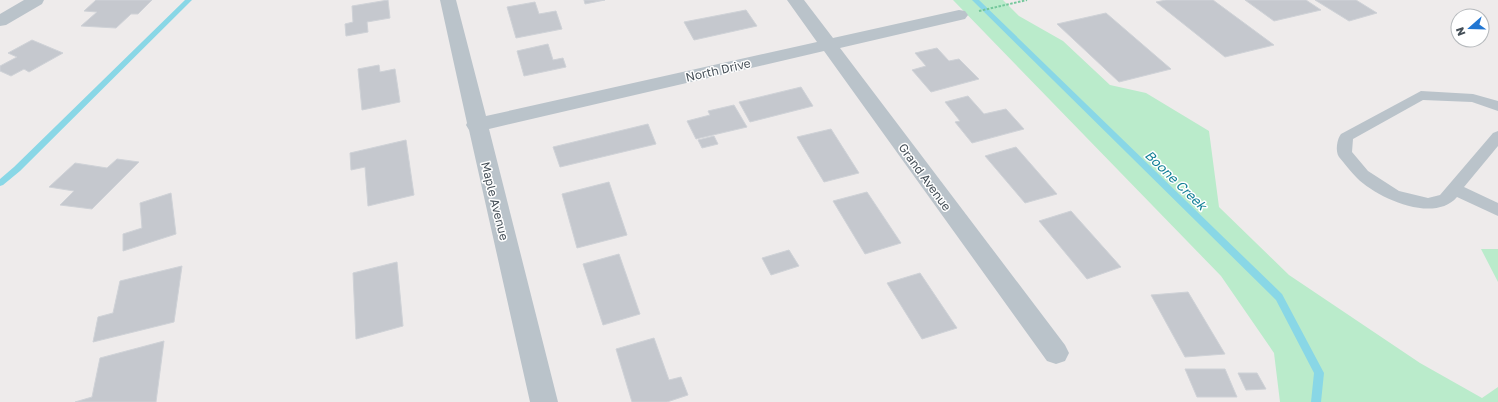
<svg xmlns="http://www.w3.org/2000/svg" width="1498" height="402" font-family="'Golos Text',sans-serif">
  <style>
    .green { fill: #baebcb }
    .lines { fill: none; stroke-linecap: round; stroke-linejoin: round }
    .stream { fill: #89d7e6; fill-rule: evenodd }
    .building { fill: #c5c8ce; stroke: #cfd2d7 }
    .path { stroke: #74c79b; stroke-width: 2; stroke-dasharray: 2.5 1.5; stroke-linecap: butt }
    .service { fill: #bac3ca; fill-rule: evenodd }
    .minor { fill: #bac3ca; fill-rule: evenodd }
    .labels { text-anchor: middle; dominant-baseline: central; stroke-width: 3; stroke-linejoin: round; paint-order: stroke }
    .street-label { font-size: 12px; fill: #454f57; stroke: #fff }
    .water-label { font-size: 13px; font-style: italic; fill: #127f96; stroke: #fff }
  </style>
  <rect width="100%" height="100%" fill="#eeebeb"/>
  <path class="green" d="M953,0H1003L1019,16L1063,41L1110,85L1146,93L1209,131L1219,207L1289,275L1420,363L1482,398L1498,387V402H1280L1274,353L1221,276Z
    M1481,249H1498V282Z"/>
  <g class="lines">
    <path class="stream" d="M185,0H192L20,171L3,185L0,186V179L14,167Z
      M972,0H979L1282,294L1324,373L1321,402H1311L1314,373L1276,300Z"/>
  </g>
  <path class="building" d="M96,0H152L138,14H131L116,28L81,26L97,12L84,11Z
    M388,0L390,18L367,22L368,32L346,36L345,24L353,22L352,6Z
    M584,0H605L585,4Z
    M1166,0H1213L1274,45L1225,57L1156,2Z
    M1245,0H1306L1321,10L1274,21Z
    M1315,0H1356L1377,13L1349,21Z
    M535,2L539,14L556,11L562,29L516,38L507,7Z
    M746,10L757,26L694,40L684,22Z
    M1106,13L1171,69L1119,82L1057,24Z
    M32,40L63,53L29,72L24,69L11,76L0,71V66L17,57L8,53Z
    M548,44L553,60L563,58L566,67L524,76L517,51Z
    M937,48L949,61L959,59L979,79L931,92L912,70L926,66L915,53Z
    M379,65L380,72L395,69L400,102L362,110L358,69Z
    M801,87L813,106L750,122L739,102Z
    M968,96L984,114L1006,109L1024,129L972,143L955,122L960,121L945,102Z
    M734,105L747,127L696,139L687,121L710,115L708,111Z
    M648,124L656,144L560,167L553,147Z
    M831,129L859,173L824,182L797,137Z
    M714,136L718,144L702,148L698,140Z
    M406,140L414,195L368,206L365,167L351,170L350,153Z
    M1016,147L1057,194L1025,203L985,156Z
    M117,159L139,162L92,209L60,205L74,191L49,187L75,163L107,168Z
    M609,182L627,235L577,248L562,194Z
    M867,192L901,243L865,254L833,201Z
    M171,193L176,234L123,251V234L142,228L140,203Z
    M1071,211L1121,267L1087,279L1039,221Z
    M789,250L799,266L771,275L762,258Z
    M619,254L640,314L603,325L583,264Z
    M397,262L403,326L356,339L353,273Z
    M182,266L174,322L93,342L98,317L113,313L120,281Z
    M920,273L957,328L922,339L887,283Z
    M1188,292L1225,354L1185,357L1151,295Z
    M654,338L669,380L681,377L688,395L667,402H632L616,349Z
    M164,341L156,402H75L92,397L100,358Z
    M1185,369H1225L1237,397H1197Z
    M1238,373H1257L1266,389L1246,390Z"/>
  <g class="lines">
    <path class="path" d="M979,11L1027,0"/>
    <path class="service" d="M1421,91L1473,94L1498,101V111L1472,102L1423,100L1353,139L1352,152L1368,171L1399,191L1428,198L1440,195L1493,133L1498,131V146L1464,187L1498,203V216L1457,197C1434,224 1377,198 1357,178C1350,171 1345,164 1339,157C1335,151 1337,139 1341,134Z"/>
    <path class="minor" d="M24,0H44L42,4L6,25L0,26V14Z
      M440,0H456L486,116L817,42L787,0H804L833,38L959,10L965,11L968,15L965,19L840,48L1065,345L1069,353L1065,361L1056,364L1047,361L824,51L489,129L558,402H530L469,130L466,125L467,123Z"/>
  </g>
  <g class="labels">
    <g class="street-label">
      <text transform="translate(718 70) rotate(-13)">North Drive</text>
      <text transform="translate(925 177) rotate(54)">Grand Avenue</text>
      <text transform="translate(495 201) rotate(76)">Maple Avenue</text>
    </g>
    <g class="water-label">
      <text transform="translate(1176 180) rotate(44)">Boone Creek</text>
    </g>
  </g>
  <g transform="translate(1470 28) rotate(250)"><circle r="19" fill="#ffffff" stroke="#b5b9bc"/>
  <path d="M0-3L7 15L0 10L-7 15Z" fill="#2176d2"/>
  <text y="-6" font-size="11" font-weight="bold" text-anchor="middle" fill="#454f57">N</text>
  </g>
</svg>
